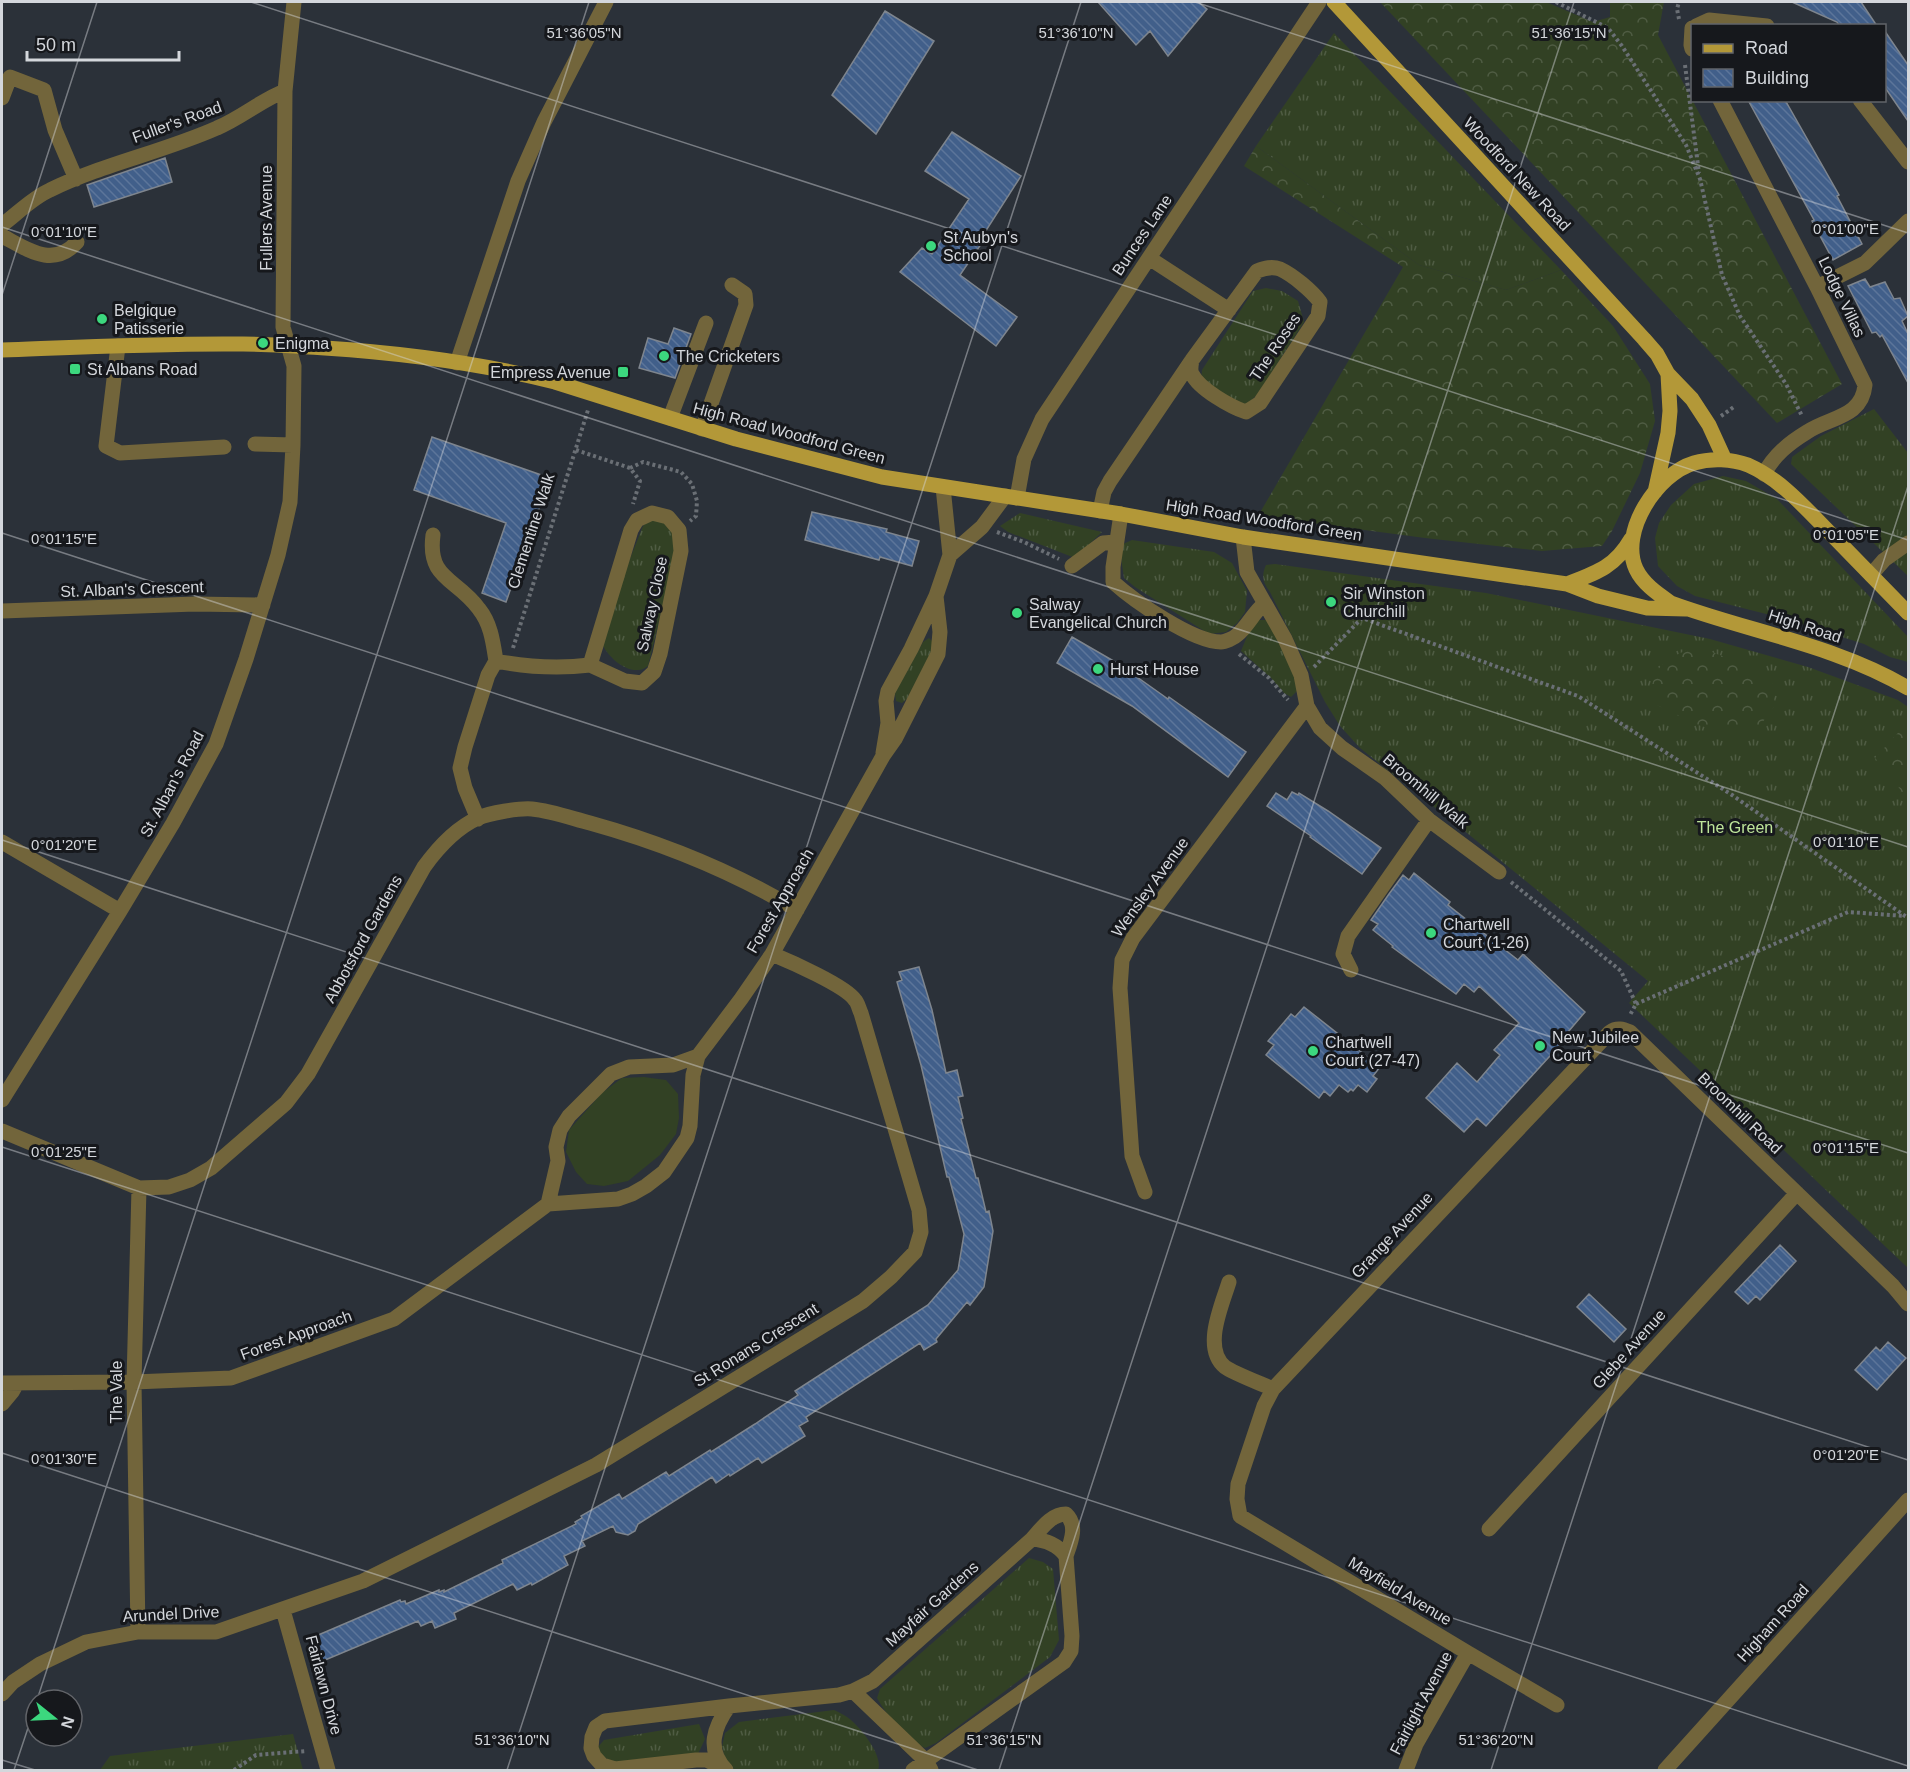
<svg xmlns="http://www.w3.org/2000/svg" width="1910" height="1772" font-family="Arial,sans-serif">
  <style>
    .grass { fill: url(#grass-tufts) }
    .forest { fill: url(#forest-crowns) }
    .garden { fill: #324124 }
    .building { fill: url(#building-back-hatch); stroke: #7e858e; stroke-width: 1.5 }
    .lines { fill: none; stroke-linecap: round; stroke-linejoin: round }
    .path { stroke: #6a6f75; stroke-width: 4; stroke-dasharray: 3 3; stroke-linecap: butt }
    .minor { stroke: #72653b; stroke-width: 15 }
    .major { stroke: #b39838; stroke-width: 15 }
    .ticks { fill: none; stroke: #d4d7dc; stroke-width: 1.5; stroke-opacity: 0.45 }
    .poi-dot { fill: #3cd77e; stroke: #16181c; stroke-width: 2 }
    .labels { text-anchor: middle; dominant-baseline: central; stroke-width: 6; stroke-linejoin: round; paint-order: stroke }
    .street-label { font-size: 16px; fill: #d4d7dc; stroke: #16181c }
    .poi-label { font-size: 16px; fill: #d4d7dc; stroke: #16181c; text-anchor: start }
    .park-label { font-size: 16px; fill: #bee59a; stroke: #16181c }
    .ticks-label { font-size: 15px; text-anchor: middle; fill: #d4d7dc; stroke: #16181c; stroke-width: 6; stroke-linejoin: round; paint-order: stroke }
  </style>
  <defs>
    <pattern id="grass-tufts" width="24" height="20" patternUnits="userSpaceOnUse" patternTransform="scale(1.5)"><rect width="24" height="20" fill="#324124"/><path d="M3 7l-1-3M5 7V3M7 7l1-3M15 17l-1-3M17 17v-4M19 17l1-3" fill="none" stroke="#4f5c43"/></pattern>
    <pattern id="forest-crowns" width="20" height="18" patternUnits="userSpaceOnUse" patternTransform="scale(1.5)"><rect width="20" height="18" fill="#324124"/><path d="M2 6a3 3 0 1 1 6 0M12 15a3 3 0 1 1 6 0" fill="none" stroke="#4f5c43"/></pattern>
    <pattern id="building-back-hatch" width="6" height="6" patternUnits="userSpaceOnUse" patternTransform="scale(1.5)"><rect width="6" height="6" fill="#415f8a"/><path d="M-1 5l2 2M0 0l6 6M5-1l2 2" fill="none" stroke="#5c759a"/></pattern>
  </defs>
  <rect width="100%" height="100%" fill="#2b3139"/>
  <path class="grass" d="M1334,33L1561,270L1506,290L1419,265L1256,146Z
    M1266,288L1282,291L1298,301L1304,322L1257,395L1247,404L1236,407L1201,379L1202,370L1253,291Z
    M1874,409L1908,453V576L1791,464L1792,457L1821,436Z
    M1723,476L1746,481L1777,499L1908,637V662L1890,657L1864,644L1786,619L1695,596L1677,586L1658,566L1655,538L1659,523L1671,505L1694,484Z
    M1020,513L1102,532L1075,558L1008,532L1000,526Z
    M649,520L674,523L675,555L648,666C645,668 642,670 638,670C623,671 608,656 602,644L624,574L643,526Z
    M1132,540L1214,552L1232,563L1247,591L1245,612L1237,623L1226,632L1209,634L1135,587L1124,578L1121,558L1123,544Z
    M1275,564L1486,593L1710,639L1808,667L1898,700L1908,707V1268L1629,1003L1648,981L1467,833L1360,748L1340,726L1325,702L1270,592C1263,583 1261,576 1266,565Z
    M1257,620H1268L1294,672L1297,691L1291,697L1284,693L1271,678L1241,651L1248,634Z
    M929,638L933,642L932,651L907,699L902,703L896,701L895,693L923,642Z
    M1029,1558L1043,1562L1053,1569L1059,1640L1050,1657L936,1743L925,1748C905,1738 888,1717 877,1698L880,1689Z
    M834,1710C838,1712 843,1714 847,1717C859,1725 884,1756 878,1770H735L726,1761L722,1747L725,1733L739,1722Z
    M699,1724L705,1739L698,1754L616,1765L598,1753V1747L604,1740Z
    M293,1734L303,1770H100L110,1756Z"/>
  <path class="forest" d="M1380,2H1546L1593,22L1610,17V2H1664L1658,35L1842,384L1777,423Z
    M1256,146L1419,265L1506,290L1561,270L1613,326L1650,384L1655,421L1640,473L1612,531L1602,546L1542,551L1425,538L1258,516L1403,267L1244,166Z
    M1696,646L1748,666L1772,683L1775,705L1757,730L1730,735L1698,725L1649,701C1655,663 1662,661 1696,646Z
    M1908,722V802L1894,780L1875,758Z"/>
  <path class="garden" d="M644,1077L666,1080L678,1094L679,1118L676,1134L660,1155L628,1181L604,1186L587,1184L576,1172L566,1152L569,1130L602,1093L622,1078Z"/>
  <path class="building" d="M1098,2H1198L1207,9L1168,56L1150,31L1136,45Z
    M1792,2H1861L1877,26H1840L1837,22Z
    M885,11L934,41L876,134L832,95Z
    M1884,30L1908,65V121L1884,86Z
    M1748,100H1785L1839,195L1837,196L1862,244L1833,260L1812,221L1814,220Z
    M952,132L1021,176L985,232L988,234L960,275L1017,317L996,346L900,272L922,248L932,254L969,199L925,171Z
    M165,158L172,182L94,207L87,185Z
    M1865,279L1870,287L1885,282L1894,299L1900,298L1908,316L1902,321L1908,334V383L1882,335L1880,337L1876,332L1872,333L1848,286Z
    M674,328L691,334L675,378L639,368L648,338L668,344Z
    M432,437L550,478L506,602L482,593L506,523L414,490Z
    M812,512L887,529L886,532L919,541L912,566L880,557L879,560L805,540Z
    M1072,637L1138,675L1137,677L1168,699L1169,697L1246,752L1228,777L1132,706L1057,663Z
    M1292,792L1298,795L1299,793L1328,811L1381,848L1362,874L1310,837L1311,836L1267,806L1276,793L1287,800Z
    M1414,873L1450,902L1448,905L1518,960L1523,954L1585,1012L1568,1032L1570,1034L1486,1126L1477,1118L1464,1132L1426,1098L1457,1063L1477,1082L1500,1055L1494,1050L1519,1023L1479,986L1474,992L1464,984L1456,994L1392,947L1393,946L1373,930L1378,924L1371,920L1389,894L1403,875L1409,880Z
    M919,967L932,1010L946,1073L957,1070L963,1096L958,1097L963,1118L961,1119L976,1178H978L986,1212L989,1211L993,1231L984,1287L970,1305L967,1302L936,1339L937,1342L924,1350L920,1343L806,1417L808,1421L799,1426L805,1436L762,1463L758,1458L730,1476L729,1474L716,1483L712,1477L638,1524L635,1531L628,1535L616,1532L613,1526L582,1541L585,1546L564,1556L568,1565L532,1585L531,1583L517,1590L513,1584L454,1613L456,1619L435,1628L432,1621L421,1626L418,1621L318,1663L309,1639L400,1600L401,1602L405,1601L406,1604L439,1590V1592L444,1590V1592L503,1563L502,1560L576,1524L575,1522L582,1518L581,1516L619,1494L622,1499L666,1472L669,1476L710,1450L711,1452L755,1424L798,1395L795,1391L928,1305L958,1270L964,1234L949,1177H947L921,1065L897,982L902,980L899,972Z
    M1304,1007L1380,1067L1373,1076L1377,1079L1367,1092L1358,1085L1353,1091L1351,1089L1348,1092L1339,1085L1330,1096L1324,1091L1319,1098L1266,1055L1274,1045L1268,1041L1291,1014L1295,1017Z
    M1780,1245L1796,1261L1760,1300L1756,1296L1748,1304L1735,1292Z
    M1589,1294L1626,1329L1614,1342L1577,1307Z
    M1888,1342L1906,1358L1877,1390L1855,1370L1876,1347L1880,1351Z"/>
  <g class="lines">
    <path class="path" d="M1556,2L1608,28L1622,46L1686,145L1700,179L1722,275L1740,316L1786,384L1802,416
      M1679,19L1677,9L1679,2
      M1685,65L1699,173
      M1721,416L1735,406
      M576,450L630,468L640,481L633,504
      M630,468L643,462L681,472L692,484L697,501L696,516L690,521
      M997,532L1024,542L1059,559
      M513,648L588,410
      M1239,654L1269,678L1288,700
      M1314,667L1362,618L1578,696L1732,795L1908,918
      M1511,882L1621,971L1636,1004L1630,1015
      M1636,1004L1848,912L1905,916
      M234,1770L256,1755L306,1751"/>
    <path class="minor" d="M1696,26L1709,20L1767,26
      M1692,28L1691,45L1692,49
      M2,98L10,77L44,90L55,130L76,179
      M1720,100L1817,287L1865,385C1862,418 1829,417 1807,432C1789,443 1774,455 1764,474
      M1860,100L1908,162
      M2,225C17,214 32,198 50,190C103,164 163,152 217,128C241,118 263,99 285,91
      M2,236C27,249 53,269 77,242
      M1149,258L1229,310
      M1817,287L1865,263L1908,221
      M118,346L106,446L120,453L224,447
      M457,363L518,181L544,122L606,2
      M670,418L706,323
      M702,429L746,305L745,294L732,285
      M255,444L293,445
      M1017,498L1024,459L1042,419L1319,2
      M1100,511L1104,492L1110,481L1192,360L1257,271C1265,268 1272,266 1280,269C1293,275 1312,291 1320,302L1318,316L1260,403L1246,412C1231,407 1199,389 1192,374C1190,370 1191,365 1192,360
      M1121,514L1113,567V582C1134,601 1193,642 1221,642C1225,642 1234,638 1237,635C1248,626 1253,613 1264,604
      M433,535C427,580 457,578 479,609C491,624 493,642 496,661
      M1243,537L1247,572L1285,639L1301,675L1307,706L1320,728L1342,748L1385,778L1429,820L1499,872
      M950,555L982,527L1005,496
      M1072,566L1103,543L1116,542
      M1871,575L1884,560L1908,543
      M2,611L195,604L263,605
      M883,753L888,723L886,701L888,691L911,649L936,596L950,555L943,487
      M478,819L465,788L460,768L465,747L488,675L496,661C527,667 558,669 590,665L631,530L637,520L652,513L668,517L679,530L681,551L660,654L654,672L642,683L625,681L590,665
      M2,842L120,911
      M1351,970L1343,954L1348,936L1429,820
      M2,1100L120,911L173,823L216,744L246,659L278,555L290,502L293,445L294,366L283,327L285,91L294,2
      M2,1131L139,1188L169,1187L190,1180L211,1168L286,1103L308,1074L424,867C437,849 456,828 478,818C490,813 518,808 532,809C551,811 571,818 590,823C662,843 732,871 797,910
      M1145,1192L1132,1156L1120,988L1122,960L1133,938L1307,706
      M548,1204L558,1161L556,1147L560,1130L569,1116L611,1074L629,1067L673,1065L698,1056
      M1229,1282C1222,1305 1202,1348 1225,1367C1233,1373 1262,1384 1273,1389
      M2,1383L134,1382L231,1378L394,1319L548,1204L618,1199L632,1194L646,1186L664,1172L687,1138L690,1126L693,1075L698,1056L741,999L772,954L883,756L895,739L938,654L940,632L936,596
      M2,1404L12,1392L17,1383
      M1489,1529L1797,1193
      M1032,1539C1041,1529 1051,1514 1066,1514C1078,1525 1071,1542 1066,1556
      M283,1610L328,1770
      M138,1632L134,1382L139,1188
      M853,1691L926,1761L931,1770
      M2,1694L13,1682L40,1664L86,1642L138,1632H216L363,1581L596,1465L863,1301L891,1277L915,1252L921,1232L919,1210L861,1013C859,1009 858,1003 855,1000C846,986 789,961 772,954
      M1557,1705L1468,1653L1240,1516L1237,1499L1238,1484L1264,1406L1273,1389L1610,1032C1617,1027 1623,1029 1630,1032L1893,1286L1908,1304
      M724,1769L707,1760H696L615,1769L602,1765L594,1756L591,1748L592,1737L596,1727L605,1721L729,1706
      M726,1770C706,1749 714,1727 729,1706L839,1695L853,1691L873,1681L1032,1539C1046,1540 1058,1545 1066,1556L1072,1636L1071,1651L1064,1662L913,1770
      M1406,1770L1416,1744L1468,1653
      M1665,1770L1908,1500"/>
    <path class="major" d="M1334,2L1644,339L1657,354L1668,374L1692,399L1709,425L1725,460
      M2,350C82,347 163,343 243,344C271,344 298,346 325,348C402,353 480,363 555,382L736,439L882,477L1121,514L1243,537L1567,584L1598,596L1647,608L1686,609
      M1655,492L1668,433L1670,411L1668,374
      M1567,584C1596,573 1615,567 1631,539
      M1908,613C1883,587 1857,561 1832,535C1806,509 1782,480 1748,465C1732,459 1711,458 1694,463C1657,474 1619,532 1636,569C1643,584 1658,594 1671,603C1750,632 1835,645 1908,688"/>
  </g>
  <path class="ticks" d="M251,2L1908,540M1195,2L1908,233M2,227L1908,847M2,295L97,2M2,533L1908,1153M2,840L1908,1460M2,1147L1908,1766M2,1453L978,1770M37,1700L589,2M2,1760L35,1770M14,1770L36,1704M507,1770L1081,2M999,1770L1574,2M1491,1770L1908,486"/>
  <g class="poi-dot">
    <circle cx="931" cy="246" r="6"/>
    <circle cx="102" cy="319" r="6"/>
    <circle cx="263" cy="343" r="6"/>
    <circle cx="664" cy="356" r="6"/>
    <rect x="69" y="363" width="12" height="12" rx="3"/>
    <rect x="617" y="366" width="12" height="12" rx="3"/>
    <circle cx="1331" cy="602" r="6"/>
    <circle cx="1017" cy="613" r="6"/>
    <circle cx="1098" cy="669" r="6"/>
    <circle cx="1431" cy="933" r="6"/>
    <circle cx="1540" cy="1046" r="6"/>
    <circle cx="1313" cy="1051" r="6"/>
  </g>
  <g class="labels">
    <g class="street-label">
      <text transform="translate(177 122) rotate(-20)">Fuller's Road</text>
      <text transform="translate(1517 174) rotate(47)">Woodford New Road</text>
      <text transform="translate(266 218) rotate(-90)">Fullers Avenue</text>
      <text transform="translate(1142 235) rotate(-56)">Bunces Lane</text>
      <text transform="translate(1842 297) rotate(64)">Lodge Villas</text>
      <text transform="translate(1275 347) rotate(-56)">The Roses</text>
      <text transform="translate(789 433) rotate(15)">High Road Woodford Green</text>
      <text transform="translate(1264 520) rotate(9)">High Road Woodford Green</text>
      <text transform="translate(531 531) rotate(-72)">Clementine Walk</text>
      <text transform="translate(132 589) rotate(-2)">St. Alban's Crescent</text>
      <text transform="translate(652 604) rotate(-78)">Salway Close</text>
      <text transform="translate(1805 626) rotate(18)">High Road</text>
      <text transform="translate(172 784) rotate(-62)">St. Alban's Road</text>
      <text transform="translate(1426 791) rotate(40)">Broomhill Walk</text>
      <text transform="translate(1150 887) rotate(-54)">Wensley Avenue</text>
      <text transform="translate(780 901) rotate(-60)">Forest Approach</text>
      <text transform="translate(363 939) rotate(-61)">Abbotsford Gardens</text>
      <text transform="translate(1740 1113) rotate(44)">Broomhill Road</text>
      <text transform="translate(1392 1235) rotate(-47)">Grange Avenue</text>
      <text transform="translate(296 1335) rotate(-20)">Forest Approach</text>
      <text transform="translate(756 1345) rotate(-32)">St Ronans Crescent</text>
      <text transform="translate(1629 1349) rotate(-48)">Glebe Avenue</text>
      <text transform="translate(116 1392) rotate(-90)">The Vale</text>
      <text transform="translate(1400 1591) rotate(31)">Mayfield Avenue</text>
      <text transform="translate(932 1604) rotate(-42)">Mayfair Gardens</text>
      <text transform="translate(171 1614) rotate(-3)">Arundel Drive</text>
      <text transform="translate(1773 1623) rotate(-48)">Higham Road</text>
      <text transform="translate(324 1685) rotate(75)">Fairlawn Drive</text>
      <text transform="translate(1421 1703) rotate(-62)">Fairlight Avenue</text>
    </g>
    <g class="poi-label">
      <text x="943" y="237">St Aubyn's<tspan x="943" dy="18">School</tspan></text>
      <text x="114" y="310">Belgique<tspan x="114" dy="18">Patisserie</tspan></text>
      <text x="275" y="343">Enigma</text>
      <text x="676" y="356">The Cricketers</text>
      <text x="87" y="369">St Albans Road</text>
      <text x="611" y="372" text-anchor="end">Empress Avenue</text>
      <text x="1343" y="593">Sir Winston<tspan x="1343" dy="18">Churchill</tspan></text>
      <text x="1029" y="604">Salway<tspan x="1029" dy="18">Evangelical Church</tspan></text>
      <text x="1110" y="669">Hurst House</text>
      <text x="1443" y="924">Chartwell<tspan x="1443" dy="18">Court (1-26)</tspan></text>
      <text x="1552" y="1037">New Jubilee<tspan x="1552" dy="18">Court</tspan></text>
      <text x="1325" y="1042">Chartwell<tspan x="1325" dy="18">Court (27-47)</tspan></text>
    </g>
    <g class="park-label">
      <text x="1735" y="827">The Green</text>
    </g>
  </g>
  <g class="ticks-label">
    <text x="584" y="38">51°36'05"N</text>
    <text x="1076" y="38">51°36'10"N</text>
    <text x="1569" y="38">51°36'15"N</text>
    <text x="1846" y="234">0°01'00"E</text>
    <text x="64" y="237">0°01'10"E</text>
    <text x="1846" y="540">0°01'05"E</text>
    <text x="64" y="544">0°01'15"E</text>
    <text x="1846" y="847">0°01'10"E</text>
    <text x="64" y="850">0°01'20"E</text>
    <text x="1846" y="1153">0°01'15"E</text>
    <text x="64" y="1157">0°01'25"E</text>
    <text x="1846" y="1460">0°01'20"E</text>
    <text x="64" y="1464">0°01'30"E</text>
    <text x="512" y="1745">51°36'10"N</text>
    <text x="1004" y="1745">51°36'15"N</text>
    <text x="1496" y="1745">51°36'20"N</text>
  </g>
  <rect width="1910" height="1772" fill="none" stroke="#d4d7dc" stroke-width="6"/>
  <rect x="1691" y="24" width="195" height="78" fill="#16181c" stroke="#626469" stroke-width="1.5"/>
  <rect x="1703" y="44" width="30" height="9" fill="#b39838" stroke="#626469" stroke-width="1.5"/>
  <text x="1745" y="54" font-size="18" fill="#d4d7dc">Road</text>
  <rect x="1703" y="69" width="30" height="18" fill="url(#building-back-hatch)" stroke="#626469" stroke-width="1.5"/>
  <text x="1745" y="84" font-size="18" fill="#d4d7dc">Building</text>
  <g transform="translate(54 1718) rotate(108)"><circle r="28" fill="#16181c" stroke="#626469" stroke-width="1.5"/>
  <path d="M0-4.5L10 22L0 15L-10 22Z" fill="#3cd77e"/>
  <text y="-9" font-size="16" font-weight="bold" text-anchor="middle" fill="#d4d7dc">N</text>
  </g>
  <path d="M27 51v9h152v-9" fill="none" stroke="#d4d7dc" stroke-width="3"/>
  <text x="36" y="51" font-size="18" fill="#d4d7dc" stroke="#16181c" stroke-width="4.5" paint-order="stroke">50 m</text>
</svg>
